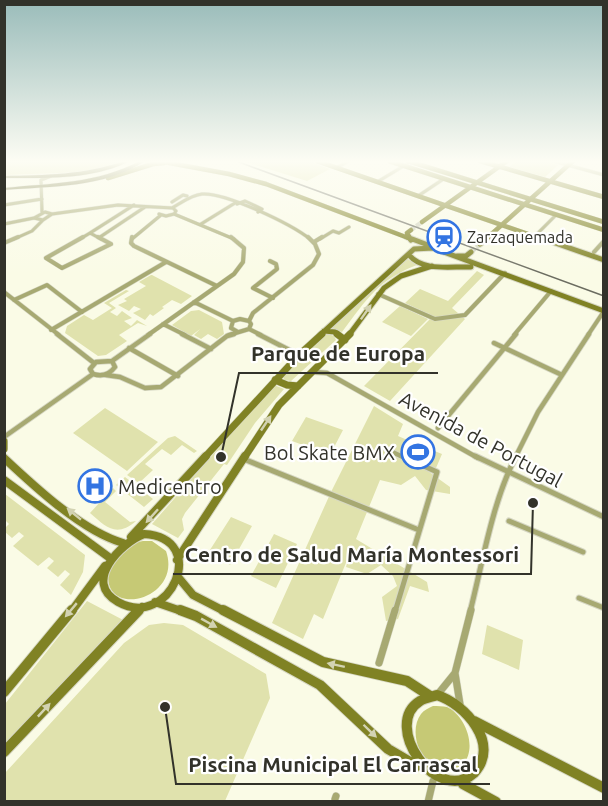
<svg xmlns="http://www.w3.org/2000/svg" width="608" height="806" font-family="Ubuntu,sans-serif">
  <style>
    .green { fill: #e0e2ad }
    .water { fill: #c6c975 }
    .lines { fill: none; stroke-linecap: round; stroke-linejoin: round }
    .secondary-tunnel-far1 { stroke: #d2d3c0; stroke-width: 4.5; stroke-dasharray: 4.5 2; stroke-linecap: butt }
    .secondary-tunnel { stroke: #d2d3c0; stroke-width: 5; stroke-dasharray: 5 2; stroke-linecap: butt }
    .street-far4-casing { stroke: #d6d7c4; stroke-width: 4 }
    .street-far3-casing { stroke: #d6d7c4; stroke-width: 5 }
    .street-far2-casing { stroke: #d6d7c4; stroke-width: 6 }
    .street-far1-casing { stroke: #d6d7c4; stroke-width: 7 }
    .street-casing { stroke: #d6d7c4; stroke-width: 8 }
    .secondary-far4-casing { stroke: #d6d7c4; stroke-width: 5 }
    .secondary-far3-casing { stroke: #d6d7c4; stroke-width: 7 }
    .secondary-far2-casing { stroke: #d6d7c4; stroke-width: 8 }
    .secondary-far1-casing { stroke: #d6d7c4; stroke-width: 10 }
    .secondary-casing { stroke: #d6d7c4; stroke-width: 12 }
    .primary-casing { stroke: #d6d7c4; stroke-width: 1 }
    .street-far4 { stroke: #a7a972; stroke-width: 3 }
    .street-far3 { stroke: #a7a972; stroke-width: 4 }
    .street-far2 { stroke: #a7a972; stroke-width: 4.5 }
    .street-far1 { stroke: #a7a972; stroke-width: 5 }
    .street { stroke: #a7a972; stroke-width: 7 }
    .secondary-far4 { stroke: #808224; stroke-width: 4.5 }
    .secondary-far3 { stroke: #808224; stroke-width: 5 }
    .secondary-far2 { stroke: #808224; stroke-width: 7 }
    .secondary-far1 { stroke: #808224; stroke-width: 8 }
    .secondary { stroke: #808224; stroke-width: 10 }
    .primary { fill: #636424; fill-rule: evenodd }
    .rail { stroke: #6b6c60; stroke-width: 1.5 }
    .oneway { fill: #d3d3b2 }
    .labels { text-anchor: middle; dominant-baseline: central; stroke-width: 4.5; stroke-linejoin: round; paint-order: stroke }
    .far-poi-label { font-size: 16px; fill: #32322a; stroke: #fff; text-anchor: start }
    .street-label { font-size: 20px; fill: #32322a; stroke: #fff }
    .poi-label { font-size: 20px; fill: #32322a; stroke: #fff; text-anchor: end }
    .leader { fill: none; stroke: #32322a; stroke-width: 2 }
    .callout-dot { fill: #32322a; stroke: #fff; stroke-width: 2 }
    .callout-label { font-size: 21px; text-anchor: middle; font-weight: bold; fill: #32322a; stroke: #fff; stroke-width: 4.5; stroke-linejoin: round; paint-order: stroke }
  </style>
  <rect width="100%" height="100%" fill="#fafbe6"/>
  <path class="green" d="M4,161H123L85,172L5,175Z
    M243,161H308L330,169L307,181Z
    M517,161H544L558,165L545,177L509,167Z
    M406,258L417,265C378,280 367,299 342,332L332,328L334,324Z
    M477,271L484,275L452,308L465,319L390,401L364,386L433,316L405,303L420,289L448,301Z
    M151,275H152L192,296L181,304L172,300L162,307L164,308L153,316L150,314L145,320L133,313L141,309L134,306L129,311L118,305L127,301L124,299L146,286L139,282Z
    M126,290L129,291L109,303L116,308L110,312L117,316L122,311L132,318L124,321L131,326L137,320L147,326L138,323L119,335L127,341L106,355L98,356L65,333L67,326L84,315L93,320L112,308L104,303Z
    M400,306L428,319L411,336L382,322Z
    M199,310L222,322L224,334L217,339L208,334L201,339L194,335L200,329L191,336L172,325L191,311Z
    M325,333L334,336L336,340L291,381L284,380L283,376Z
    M274,385L284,389L255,423L227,465L224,464L185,513L182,519L184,530L178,538L152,524Z
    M374,406L403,424L398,436L419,445L426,444L432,450L442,454L436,468L393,450L388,461L391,455L425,469L450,487V494L426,490L415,476L401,485L380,480L356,539L427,582L429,592L410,586L398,619L386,621L382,597L397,586L393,576L381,565L367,574L346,567L350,553L323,619L314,614L303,639L272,623L331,492Z
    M105,408L158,442L127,471L73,433Z
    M306,417L343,430L330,455L292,441Z
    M175,436L197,451L194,453L182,445L171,455L162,449L145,464L153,470L139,483L127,475L168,438Z
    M125,477L153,499L144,507L116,485Z
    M113,488L116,491L105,502L130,522L136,521C116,538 106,527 90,513Z
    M5,494L85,555L83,572L71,595L60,585L70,574L65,570L58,577L47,568L54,561L49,557L38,566L13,546L24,536L19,532L12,538L5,532V528L9,524L5,520Z
    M231,517L252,526L230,565L208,553Z
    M274,534L297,544L276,588L251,576Z
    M87,601L127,622L5,743V704Z
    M164,623L183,625L266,674L270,698L225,801H5V773L124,643L149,625Z
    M487,625L523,640L519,670L482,654Z"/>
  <path class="water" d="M143,541H152L166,551C184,602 94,622 110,564L133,543Z
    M433,706C437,706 443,706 447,707C465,715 478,748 463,764C460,767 455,769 451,771C447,770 441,770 437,768C418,760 409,730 421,714C424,710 429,708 433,706Z"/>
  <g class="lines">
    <path class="secondary-tunnel-far1" d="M411,230L422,222"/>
    <path class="secondary-tunnel" d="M471,252L480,244"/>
    <g class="street-far4-casing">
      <path id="street-far4" d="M553,161L604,175
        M336,168L349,161
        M377,182L407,164
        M418,196L442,180
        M172,202L183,195L187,196
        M237,204L245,201L262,209L258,212
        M4,205L42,199
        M172,208C181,203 191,195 202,194C225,192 291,224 310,239
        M42,212L41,180L51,176
        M159,214L166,216L174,214
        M174,214L234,239
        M34,218L45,212L52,214L118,205L173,208L176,211L174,214
        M4,224L34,218L43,220L52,214
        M201,224L235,203
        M90,233L134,205
        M538,233L555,216
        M100,237L145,207
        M14,239L32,231L43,220
        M80,239L90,233L101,239
        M132,239L161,215
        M320,239L333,231L339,233L349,227"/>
    </g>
    <g class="street-far3-casing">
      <path id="street-far3" d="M83,237L46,258L62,268L111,244L98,237
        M132,237L131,243L134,246L217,286
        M314,242L322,237
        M4,243L18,237
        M594,252L604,241
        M270,261L276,264L277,269L253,288L273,298
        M4,292L59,335
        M378,294L435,319L465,315L505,273
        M14,300L47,285L82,312
        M194,302L233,321
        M233,321L240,319L249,321
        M233,321L231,328L238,332
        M163,324L185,335
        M249,329L251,324L249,321L253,313L313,265L319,254L315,244L308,237
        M249,329L261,335
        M51,330L166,262
        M148,335L234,274L243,262L244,248L231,237
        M229,335L249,329
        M514,335L551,291
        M588,335L604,311"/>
    </g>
    <g class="street-far2-casing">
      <path id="street-far2" d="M57,334L94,363
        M182,334L211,349
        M258,334L299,355
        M494,343L562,375
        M129,348L178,376
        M112,361L150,334
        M313,372L327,373L478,458
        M93,374C102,377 109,375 115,367L112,361
        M93,374L90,369L96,362L112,361
        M106,375L120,377L145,388L161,387L227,336L234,334
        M438,428L516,334
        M4,437L93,374
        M386,449L405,458
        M515,458L538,412L589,334"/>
    </g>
    <g class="street-far1-casing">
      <path id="street-far1" d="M475,456L604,517
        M246,460L419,530
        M509,521L583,552
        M579,598L604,608
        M395,612L437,472L402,456
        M470,612C483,561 492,503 516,456"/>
    </g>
    <g class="street-casing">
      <path id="street" d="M379,663L395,610
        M438,694L455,673
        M460,704L455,673L471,610
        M335,799L336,796
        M428,802L433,781"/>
    </g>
    <g class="secondary-far4-casing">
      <path id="secondary-far4" d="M159,161L229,174L266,184L411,239
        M317,161L542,239
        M389,161L604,230
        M408,161L604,222
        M480,161L604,197
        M108,178L153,164L164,163
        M422,222L507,161
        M410,239L407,233L411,230
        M486,239L573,161"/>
    </g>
    <g class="secondary-far3-casing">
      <path id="secondary-far3" d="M407,237L428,245
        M409,237L411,240
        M538,237L604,260
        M480,244L488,237
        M409,255C423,272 451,266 471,267
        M457,256H466L471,252
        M324,331L335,332L339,335
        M320,335L414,249L433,248L604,311
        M349,335L384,288L401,276L432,266"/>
    </g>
    <g class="secondary-far2-casing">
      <path id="secondary-far2" d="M337,334L345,340
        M275,380L287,385L298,386
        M4,441V449
        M204,458L299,355L322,334
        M244,458L279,405L350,334"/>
    </g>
    <g class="secondary-far1-casing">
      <path id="secondary-far1" d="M4,458C35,487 82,531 123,543
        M4,480L110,558
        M144,534C211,538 170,631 118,602C82,582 121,543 144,534Z
        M131,537L206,456
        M177,560L245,456
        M178,577L193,595L226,612
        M155,602L184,612
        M71,612L105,566
        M137,612L142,607"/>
    </g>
    <g class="secondary-casing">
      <path id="secondary" d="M180,610L196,616L320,685L388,749L417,766
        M223,610L323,662L407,681L430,696
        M4,692L72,610
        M437,695C465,704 501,744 474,773C437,806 381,725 420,701C424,698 432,697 437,695Z
        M474,721L604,788
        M4,752L139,610
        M463,784L496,802"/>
    </g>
    <g class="primary-casing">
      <path id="primary" d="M124,161H130C92,180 46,178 4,178V176C45,175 85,175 124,161Z
        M140,161H145C104,188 52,186 4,190V188C52,183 96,184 140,161Z"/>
    </g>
    <use href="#street-far4" class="street-far4"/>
    <use href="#street-far3" class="street-far3"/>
    <use href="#street-far2" class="street-far2"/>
    <use href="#street-far1" class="street-far1"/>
    <use href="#street" class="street"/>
    <use href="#secondary-far4" class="secondary-far4"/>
    <use href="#secondary-far3" class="secondary-far3"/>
    <use href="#secondary-far2" class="secondary-far2"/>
    <use href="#secondary-far1" class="secondary-far1"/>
    <use href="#secondary" class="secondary"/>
    <use href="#primary" class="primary"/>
    <path class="rail" d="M236,161L604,296"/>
  </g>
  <defs><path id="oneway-solid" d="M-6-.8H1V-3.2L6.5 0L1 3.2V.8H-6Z" transform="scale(1.5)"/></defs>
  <g class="oneway">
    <use href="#oneway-solid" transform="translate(366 312) rotate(-55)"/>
    <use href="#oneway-solid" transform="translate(266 423) rotate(-56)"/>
    <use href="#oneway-solid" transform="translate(74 514) rotate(-141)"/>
    <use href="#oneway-solid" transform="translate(152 516) rotate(132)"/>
    <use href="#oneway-solid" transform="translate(71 610) rotate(130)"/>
    <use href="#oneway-solid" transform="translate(209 623) rotate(29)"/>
    <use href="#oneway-solid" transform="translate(336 665) rotate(-168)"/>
    <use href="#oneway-solid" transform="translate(44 710) rotate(-47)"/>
    <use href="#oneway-solid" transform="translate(370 731) rotate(44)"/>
  </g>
  <linearGradient id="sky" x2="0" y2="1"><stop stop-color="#9abcba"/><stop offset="0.59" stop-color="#fdfdf4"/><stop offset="1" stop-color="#fdfdf4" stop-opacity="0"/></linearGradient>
  <rect width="608" height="274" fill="url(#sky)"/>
  <defs>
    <g id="station-ring" transform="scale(1.725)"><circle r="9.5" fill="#fff" stroke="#3374e2" stroke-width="1.5"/><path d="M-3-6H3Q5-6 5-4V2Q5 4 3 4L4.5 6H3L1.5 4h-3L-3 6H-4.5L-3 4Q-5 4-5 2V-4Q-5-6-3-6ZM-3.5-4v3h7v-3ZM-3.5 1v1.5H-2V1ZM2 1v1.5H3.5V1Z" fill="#3374e2"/></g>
    <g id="stadium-ring" transform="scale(1.725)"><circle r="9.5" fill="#fff" stroke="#3374e2" stroke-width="1.5"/><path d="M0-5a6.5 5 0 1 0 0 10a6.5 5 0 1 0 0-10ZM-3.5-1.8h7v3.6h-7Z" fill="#3374e2"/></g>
    <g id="hospital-ring" transform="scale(1.725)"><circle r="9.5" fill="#fff" stroke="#3374e2" stroke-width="1.5"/><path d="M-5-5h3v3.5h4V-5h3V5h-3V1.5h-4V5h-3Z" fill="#3374e2"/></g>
  </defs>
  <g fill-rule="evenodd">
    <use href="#station-ring" x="444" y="237"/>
    <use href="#stadium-ring" x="418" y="452"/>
    <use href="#hospital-ring" x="95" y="486"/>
  </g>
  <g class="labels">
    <g class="far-poi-label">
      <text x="467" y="237">Zarzaquemada</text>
    </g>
    <g class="street-label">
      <text transform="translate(481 439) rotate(28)">Avenida de Portugal</text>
    </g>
    <g class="poi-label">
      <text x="395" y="452">Bol Skate BMX</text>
      <text x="118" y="486" text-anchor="start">Medicentro</text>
    </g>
  </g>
  <path class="leader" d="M221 457L239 373H438M533 503L531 574H173M165 707L176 784H490"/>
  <g class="callout-dot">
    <circle cx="221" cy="457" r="6"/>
    <circle cx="533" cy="503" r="6"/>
    <circle cx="165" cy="707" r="6"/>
  </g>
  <g class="callout-label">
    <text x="338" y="361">Parque de Europa</text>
    <text x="352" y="562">Centro de Salud María Montessori</text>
    <text x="333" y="772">Piscina Municipal El Carrascal</text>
  </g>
  <rect width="608" height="806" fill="none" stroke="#32322a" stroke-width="12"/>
</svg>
